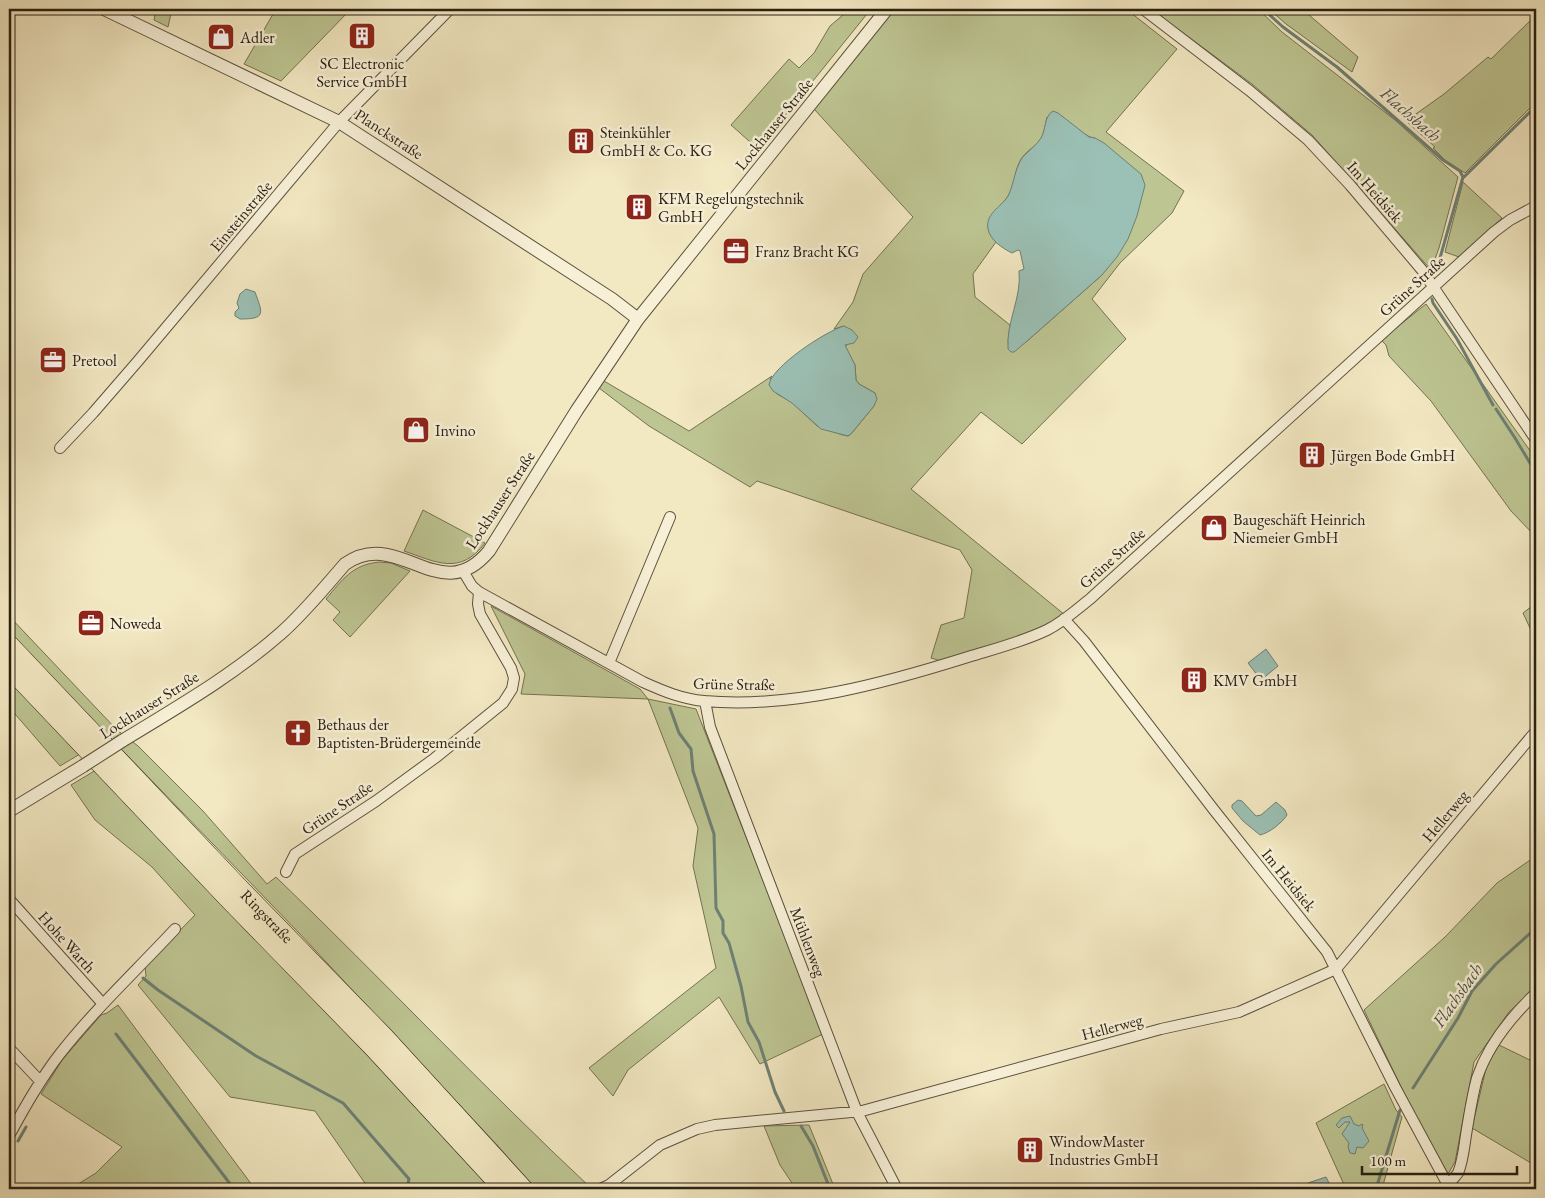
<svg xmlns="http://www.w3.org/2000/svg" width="1545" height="1198" font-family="'EB Garamond',serif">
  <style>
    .green { fill: #bdc592; stroke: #747252; fill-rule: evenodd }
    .water { fill: #9bc0b5; stroke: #6e8074 }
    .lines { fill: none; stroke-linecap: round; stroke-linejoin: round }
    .stream { stroke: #6e8074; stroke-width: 3 }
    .minor-casing { stroke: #5c523e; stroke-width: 12 }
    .tertiary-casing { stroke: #5c523e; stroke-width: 14 }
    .trunk-casing { stroke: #2a2012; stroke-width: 19 }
    .minor { stroke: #f7f0d7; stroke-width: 10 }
    .tertiary { stroke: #f7f0d7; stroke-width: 12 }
    .trunk { stroke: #f2e8c2; stroke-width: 18 }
    .tertiary-bridge-casing { stroke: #5c523e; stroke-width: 14; stroke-linecap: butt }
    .tertiary-bridge { stroke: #f7f0d7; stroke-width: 12 }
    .labels { text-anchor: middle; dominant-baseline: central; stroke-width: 5; stroke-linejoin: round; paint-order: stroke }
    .poi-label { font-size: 16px; fill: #2a2012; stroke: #f7f0d7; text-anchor: start }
    .street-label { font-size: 16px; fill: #2a2012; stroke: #f7f0d7 }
    .water-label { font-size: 18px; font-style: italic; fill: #4c5043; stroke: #f7f0d7 }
  </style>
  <rect width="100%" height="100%" fill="#f2e8c2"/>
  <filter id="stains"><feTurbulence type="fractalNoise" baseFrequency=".004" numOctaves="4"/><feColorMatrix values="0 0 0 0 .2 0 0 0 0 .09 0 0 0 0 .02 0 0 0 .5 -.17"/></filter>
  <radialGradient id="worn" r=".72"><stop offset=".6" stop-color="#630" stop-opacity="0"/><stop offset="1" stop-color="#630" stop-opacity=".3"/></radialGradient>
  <path class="green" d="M156,9H172L168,27L154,20Z
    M276,9H351L281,81L244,64Z
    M850,9H871L758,149L731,125L789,59L799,68L814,53L830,26Z
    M893,9H1126L1177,49L1106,132L1184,191L1172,213L1120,263L1092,299L1126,339L1022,444L981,412L911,489L1065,615C1026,638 983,648 941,661L931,658L941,625L964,618L972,570L960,550L757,481L750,487L649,426L599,388L604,381L689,431L772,376L770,379L777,394L792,402L817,426L843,435L848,436L851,434L874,406L875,393L859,384L856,380L855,365L845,347L848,344L844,326L834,329L853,302L863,274L913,217L814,109ZM1047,117L1079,131L1090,137L1095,138L1102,275L1026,342L1008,343L1010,325L975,297L973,274L996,242C977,219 997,213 1008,196C1015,186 1014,171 1021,159C1025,153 1032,148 1038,143C1044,136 1045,126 1047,117Z
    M1151,9H1258L1282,32L1395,120L1458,177L1439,248L1431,270L1337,163L1312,135L1252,84Z
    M1269,9H1302L1358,57L1352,72L1286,24Z
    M1535,16L1536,102L1465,173L1445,160L1433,148L1435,147L1406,121L1444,94L1488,57L1491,59Z
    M1463,182L1502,218L1459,257L1445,252Z
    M1426,304L1536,459V537L1511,511L1431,401L1389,356L1386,345L1381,340Z
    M423,510L485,543C460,576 436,562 404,551Z
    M379,562L391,563L410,571L350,637L333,620L340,612L326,599C343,579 352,565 379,562Z
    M1536,603V641L1523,613Z
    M491,606L640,689L648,699L696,709L823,1034L760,1064L719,997L628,1070L613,1096L589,1068L716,968L693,866L698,828L648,699L521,694L525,674Z
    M9,616L117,730L138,746L203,811L267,884L276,877C383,980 484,1088 592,1189H536L498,1146L300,934L9,633Z
    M9,678L80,754L60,766L9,707Z
    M96,770L393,1081L493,1189H369L315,1111L230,1097L138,985L146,976L145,966L195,915L152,867L95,820L71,785Z
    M1536,856V987L1509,1012L1474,1062L1455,1162L1448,1174L1418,1122L1364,1010L1445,937L1497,883Z
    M118,1005L255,1189H70L96,1173L122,1147L41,1094L62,1060L101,1015L107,1013Z
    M1499,1045L1536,1063V1166L1472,1128L1487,1064Z
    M1384,1084L1396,1110L1402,1117L1382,1189H1346L1316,1123Z
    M809,1125L835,1189H796L780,1165L764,1126Z"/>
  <path class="water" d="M1053,111L1058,113L1089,137L1095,138L1104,143L1141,174L1145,185L1137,216L1128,239L1117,257L1102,275L1026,342L1014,352H1011L1008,349C1006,322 1022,297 1019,271L1024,269L1020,251L1018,250L1012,253C1002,248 990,240 988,229C985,212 1004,206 1009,194C1014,182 1015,169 1022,158C1028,151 1036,146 1041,138C1046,130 1044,116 1053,111Z
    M246,289L255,292C263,314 266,319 240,319L235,316V312L239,308L237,303L240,294Z
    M844,326L852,330L858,337L854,343L845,345L855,365L856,380L859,384L875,393L877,399L874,406L851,434L848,436L821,429L792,403L773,391L769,385C771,367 826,331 844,326Z
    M1266,649L1278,666L1261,680L1248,663Z
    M1238,800L1242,801L1256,816L1261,815L1276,802L1285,810L1287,815C1282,823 1269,833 1260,835L1243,821L1232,808V805Z
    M1350,1116L1354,1124L1359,1126L1362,1124L1363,1125L1362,1128L1369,1141L1363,1148L1357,1147L1355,1154L1350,1153L1348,1147L1349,1143L1342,1134L1350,1122H1345L1339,1128L1336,1125L1342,1118Z
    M1326,1177L1332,1189H1308V1183Z"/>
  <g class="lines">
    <path class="stream" d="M1263,9L1283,27L1337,67L1443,160L1460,171L1463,177L1436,272
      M1464,177L1536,106
      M1432,299L1433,303L1457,339L1493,405
      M1496,409L1515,438L1536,473
      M670,708L679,733L691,749L693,771L714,834L716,908L723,921V933L729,943L741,986L748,1022L759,1042L775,1092L784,1111
      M143,978L158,990L256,1056L343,1103L409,1179L407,1189
      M116,1034L234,1189
      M1413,1088L1458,1018L1472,991L1496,964L1536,928
      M801,1126L813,1146L830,1189
      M18,1141L26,1127
      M9,1157L11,1153
      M1376,1189L1400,1110"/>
    <g class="minor-casing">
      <path id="minor" d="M1143,9L1250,91L1308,140L1350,185L1422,270L1536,440
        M60,448L93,413L138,361L339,122L450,9
        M463,571L472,586L479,592L643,682C663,691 682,699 704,701C792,709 885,683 968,657C994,649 1022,642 1047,630C1063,622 1076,610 1090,599L1494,232L1510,220L1536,206
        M1064,619L1084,641L1214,810L1327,952L1395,1087L1450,1189
        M609,663L670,517
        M705,701L710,727L857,1112L897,1189
        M286,872L295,854L376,801L435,758L503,703L512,689L514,678L511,668L480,614L478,604L479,592
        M9,899L103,1004
        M9,1048L40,1081
        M9,1136C24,1108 39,1081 59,1055C94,1010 136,971 175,929
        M1448,1185C1451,1181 1455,1177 1458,1173C1463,1161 1464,1148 1466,1135C1469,1116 1472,1097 1477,1078C1488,1045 1512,1016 1536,993
        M600,1189L609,1185L660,1145L697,1129L715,1125L862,1111L1161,1029L1239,1012L1336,969L1536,731"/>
    </g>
    <g class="tertiary-casing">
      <path id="tertiary" d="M104,9L339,122L612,299L638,319
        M122,741C176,708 232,676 280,634C304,613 324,588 345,564C399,526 440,610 489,551L577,410L638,319L887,9
        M9,811L83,766"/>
    </g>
    <g class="trunk-casing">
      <g id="trunk">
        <path id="s1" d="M9,644L239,887L385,1037L524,1189"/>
        <path d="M9,668L227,898L373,1048L503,1189"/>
      </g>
    </g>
    <use href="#minor" class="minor"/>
    <use href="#tertiary" class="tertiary"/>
    <use href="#trunk" class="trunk"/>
    <g class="tertiary-bridge-casing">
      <path id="tertiary-bridge" d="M83,766L122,741"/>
    </g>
    <use href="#tertiary-bridge" class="tertiary-bridge"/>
  </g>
  <defs>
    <g id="building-square" transform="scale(1.4375)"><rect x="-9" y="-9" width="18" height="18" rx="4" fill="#8f2418" stroke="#f7f0d7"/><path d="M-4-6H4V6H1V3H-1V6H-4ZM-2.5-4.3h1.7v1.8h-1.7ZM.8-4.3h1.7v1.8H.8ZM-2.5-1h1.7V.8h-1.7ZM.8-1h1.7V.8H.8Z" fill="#fff"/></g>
    <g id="shop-square" transform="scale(1.4375)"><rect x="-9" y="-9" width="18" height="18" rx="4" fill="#8f2418" stroke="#f7f0d7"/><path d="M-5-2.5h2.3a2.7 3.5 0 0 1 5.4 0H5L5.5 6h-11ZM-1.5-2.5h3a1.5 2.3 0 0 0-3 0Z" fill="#fff"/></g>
    <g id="office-square" transform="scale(1.4375)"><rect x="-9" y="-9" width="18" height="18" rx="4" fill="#8f2418" stroke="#f7f0d7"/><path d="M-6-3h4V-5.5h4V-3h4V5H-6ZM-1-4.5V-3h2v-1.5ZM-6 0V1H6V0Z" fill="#fff"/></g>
    <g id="church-square" transform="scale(1.4375)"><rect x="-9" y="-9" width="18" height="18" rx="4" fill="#8f2418" stroke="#f7f0d7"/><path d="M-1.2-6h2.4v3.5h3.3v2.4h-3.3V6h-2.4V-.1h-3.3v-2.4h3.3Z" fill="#fff"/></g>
  </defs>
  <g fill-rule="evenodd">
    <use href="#building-square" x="362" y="36"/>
    <use href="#shop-square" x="221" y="37"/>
    <use href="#building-square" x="581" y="141"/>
    <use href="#building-square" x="639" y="207"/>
    <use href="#office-square" x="736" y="251"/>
    <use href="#office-square" x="53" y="360"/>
    <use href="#shop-square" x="416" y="430"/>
    <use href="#building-square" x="1312" y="455"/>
    <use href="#shop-square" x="1214" y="528"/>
    <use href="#office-square" x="91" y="623"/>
    <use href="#building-square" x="1194" y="680"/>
    <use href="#church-square" x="298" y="733"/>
    <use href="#building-square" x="1030" y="1150"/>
  </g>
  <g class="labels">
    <g class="poi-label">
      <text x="240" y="37">Adler</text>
      <text x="362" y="63" text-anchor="middle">SC Electronic<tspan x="362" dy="18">Service GmbH</tspan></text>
      <text x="600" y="132">Steinkühler<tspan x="600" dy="18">GmbH &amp; Co. KG</tspan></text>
      <text x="658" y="198">KFM Regelungstechnik<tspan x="658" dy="18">GmbH</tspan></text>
      <text x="755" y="251">Franz Bracht KG</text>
      <text x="72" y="360">Pretool</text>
      <text x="435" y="430">Invino</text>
      <text x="1331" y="455">Jürgen Bode GmbH</text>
      <text x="1233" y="519">Baugeschäft Heinrich<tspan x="1233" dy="18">Niemeier GmbH</tspan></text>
      <text x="110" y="623">Noweda</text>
      <text x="1213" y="680">KMV GmbH</text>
      <text x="317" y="724">Bethaus der<tspan x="317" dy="18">Baptisten-Brüdergemeinde</tspan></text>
      <text x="1049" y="1141">WindowMaster<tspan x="1049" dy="18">Industries GmbH</tspan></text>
    </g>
    <g class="street-label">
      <text transform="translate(774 124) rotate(-51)">Lockhauser Straße</text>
      <text transform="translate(389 134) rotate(33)">Planckstraße</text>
      <text transform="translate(1375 192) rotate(49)">Im Heidsiek</text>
      <text transform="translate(241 216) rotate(-50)">Einsteinstraße</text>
      <text transform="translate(1412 286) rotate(-42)">Grüne Straße</text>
      <text transform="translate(500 500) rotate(-57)">Lockhauser Straße</text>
      <text transform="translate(1112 558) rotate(-42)">Grüne Straße</text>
      <text transform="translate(734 684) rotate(1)">Grüne Straße</text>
      <text transform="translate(149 705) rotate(-32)">Lockhauser Straße</text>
      <text transform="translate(337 808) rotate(-34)">Grüne Straße</text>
      <text transform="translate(1445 816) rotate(-50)">Hellerweg</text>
      <text transform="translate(1289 880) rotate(51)">Im Heidsiek</text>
      <text stroke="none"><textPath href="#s1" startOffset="375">Ringstraße</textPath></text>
      <text transform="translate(67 942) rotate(48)">Hohe Warth</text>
      <text transform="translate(808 942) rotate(69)">Mühlenweg</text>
      <text transform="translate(1112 1027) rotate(-15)">Hellerweg</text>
    </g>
    <g class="water-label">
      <text transform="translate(1411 114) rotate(41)">Flachsbach</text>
      <text transform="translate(1457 995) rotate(-55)">Flachsbach</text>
    </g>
  </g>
  <rect width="1545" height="1198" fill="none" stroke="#f2e8c2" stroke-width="30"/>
  <rect x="10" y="10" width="1525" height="1178" fill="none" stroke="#2a2012" stroke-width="2.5"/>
  <rect x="15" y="15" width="1515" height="1168" fill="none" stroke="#2a2012"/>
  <path d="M1362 1166v8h155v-8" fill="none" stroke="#2a2012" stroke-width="2.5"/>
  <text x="1370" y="1166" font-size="15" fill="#2a2012" stroke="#f7f0d7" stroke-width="4" paint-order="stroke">100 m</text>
  <rect width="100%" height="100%" filter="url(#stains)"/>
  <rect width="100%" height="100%" fill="url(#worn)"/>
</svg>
